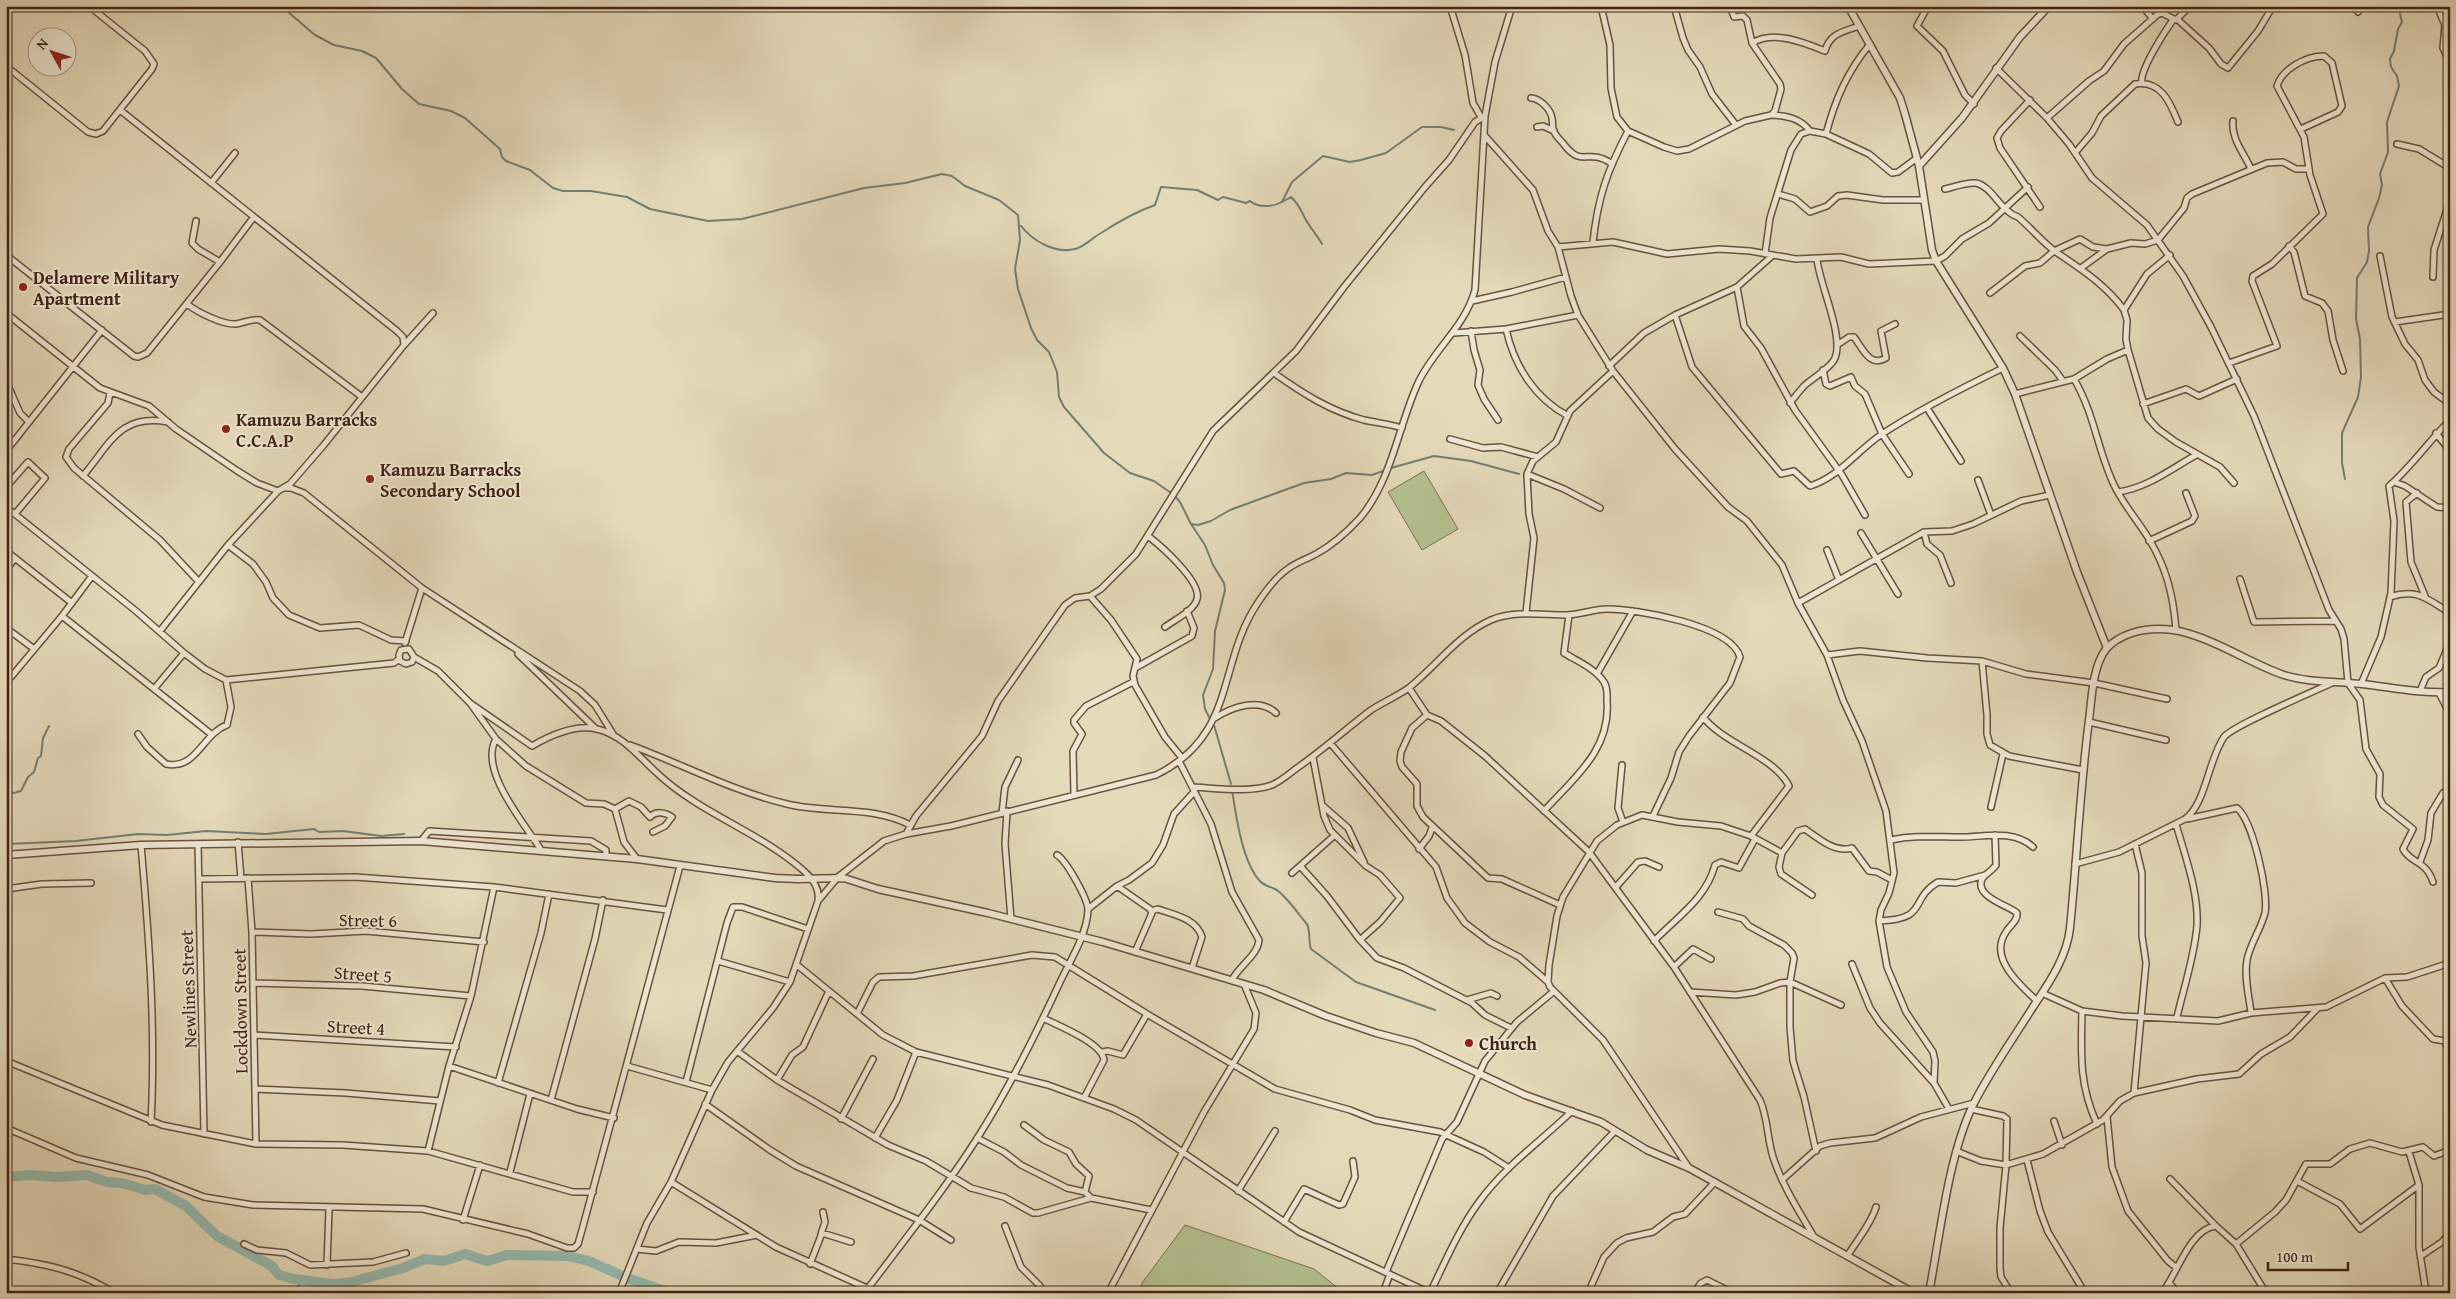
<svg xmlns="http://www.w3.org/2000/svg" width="2456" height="1299" font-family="'Gentium Book Plus',serif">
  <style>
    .green { fill: #b4bf8f; stroke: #7a7152 }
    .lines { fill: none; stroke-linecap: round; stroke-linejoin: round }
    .stream { stroke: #737e72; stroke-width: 2 }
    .river { stroke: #95bab0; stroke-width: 10 }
    .minor-casing { stroke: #6a503e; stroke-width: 8 }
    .tertiary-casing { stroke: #6a503e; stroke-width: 9 }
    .minor { stroke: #ede6d2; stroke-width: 5 }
    .tertiary { stroke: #ede6d2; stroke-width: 6 }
    .poi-dot { fill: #8f2418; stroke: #ede6d2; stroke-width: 2 }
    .labels { text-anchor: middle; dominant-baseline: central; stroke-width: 4; stroke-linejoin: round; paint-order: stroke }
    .poi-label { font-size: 18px; font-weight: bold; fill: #412315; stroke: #ede6d2; text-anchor: start }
    .street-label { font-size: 18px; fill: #412315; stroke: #ede6d2 }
  </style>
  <rect width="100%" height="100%" fill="#e4d9b9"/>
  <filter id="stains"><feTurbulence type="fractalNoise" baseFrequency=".004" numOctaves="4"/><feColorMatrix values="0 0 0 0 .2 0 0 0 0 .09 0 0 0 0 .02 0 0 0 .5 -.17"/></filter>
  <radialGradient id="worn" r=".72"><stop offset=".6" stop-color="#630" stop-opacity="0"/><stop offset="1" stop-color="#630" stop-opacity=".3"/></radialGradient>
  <path class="green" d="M1424,471L1458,529L1422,550L1388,492Z
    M1185,1225L1314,1269L1344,1293H1139L1142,1283Z"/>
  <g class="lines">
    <path class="stream" d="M281,6L315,35L334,45L362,51L376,58L402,89L419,104L451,111L465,118L500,149L502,157L506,161L530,170L553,188L563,191H591L627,197L650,209L708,221L742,219L864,188L905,183L942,174L952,176L965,186L999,200L1018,215L1020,240L1015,269L1018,289L1031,328L1037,340L1049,352L1057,372L1059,397L1064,407L1104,453L1130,473L1154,481L1174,495L1180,502L1191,524L1198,525L1211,521L1230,510L1304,483L1331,479L1346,473L1372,475L1383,471
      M1282,202L1291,197C1299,204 1301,211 1306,220C1311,229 1317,235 1322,244
      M1021,226C1033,241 1055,254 1075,249C1084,247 1092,238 1101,233C1118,222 1135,212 1155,205L1161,187L1197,190L1218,200L1223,197L1246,203L1250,201C1258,208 1273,207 1282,202L1292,182L1323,156L1350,162L1361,160L1386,153L1422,127H1441L1454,130
      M1391,468L1434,456L1471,461L1519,474
      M2345,479L2342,463V433L2358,397L2361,377L2360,339L2356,319L2357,278L2367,262L2369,251L2368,227L2379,198L2382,185L2380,174L2388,152L2387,122L2399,86L2397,76L2391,67L2390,59L2394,51L2398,29L2402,22L2398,6
      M1191,524L1205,545L1213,565L1224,583L1225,590L1215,631L1213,669L1203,695L1205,709L1210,719
      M1214,725L1231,784
      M1232,790C1236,816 1242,860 1259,880C1264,886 1269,886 1275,889C1285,894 1299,915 1307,924C1311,933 1308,940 1311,949L1356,982L1435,1010
      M6,795L21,791L28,777L34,772L38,758L41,756L43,738L49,726
      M6,844L76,841L138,834L167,835L206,831L266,834L314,829L319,832L343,831L381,836L404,834
      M295,1293L301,1281"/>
    <path class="river" d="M6,1177L30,1175L58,1177L87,1175L107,1182L122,1183L145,1190L155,1189L186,1206L217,1236L272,1266L279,1275L294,1279L332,1284L348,1283L403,1268L425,1259L444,1261L465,1254L487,1261L507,1255L568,1256L589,1261L627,1278L671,1293"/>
    <g class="minor-casing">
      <path id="minor" d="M1450,6L1465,55L1473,103L1481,117
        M1521,6L1530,8L1541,6
        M1601,6L1610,45L1611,88L1617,117L1628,131L1664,147L1677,151L1689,149L1745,121L1771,115L1775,111L1781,89L1780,84L1752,43L1747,20L1743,16L1734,17L1730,6
        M1674,6L1683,38L1688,50L1700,67L1712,94L1736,125
        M1928,6L1917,26L1943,51L1965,95L1974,104
        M2142,6L2153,19
        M2355,6L2358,12
        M2437,6L2445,25L2443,48L2450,62
        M2177,19L2209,48L2221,64L2228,68L2258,31L2273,6
        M1752,43C1774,30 1803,42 1825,51C1830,33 1843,32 1859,26
        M6,66L88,132L96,134L103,131L152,69L154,64L145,51L89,6
        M1996,68L2047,118L2069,144L2092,178L2147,225L2183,276L2211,327L2254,416L2329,610L2341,629L2344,639L2348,683L2360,700L2366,749L2380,774L2379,797L2383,805L2413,829L2403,849C2411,864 2426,860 2433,882
        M2142,83C2139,71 2165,31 2173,20
        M1531,98C1540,99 1550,108 1552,118C1553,122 1552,126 1553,129C1554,134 1559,139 1562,142C1583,170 1585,147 1611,163
        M2030,100L2001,131L1997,138L2000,148L2040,207
        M1772,115C1787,116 1800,118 1810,131
        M2047,118L2089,81L2104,71L2124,44L2157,15L2162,13L2176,20L2190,6
        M2233,121C2231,139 2244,153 2251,169
        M1537,127L1543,126L1554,131
        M1826,134C1835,100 1847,72 1870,44
        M1485,136L1533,190L1548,231L1558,247L1571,296L1578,315L1613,371L1675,449L1728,507L1747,521L1782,565L1798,603L1827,655L1843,700L1862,741L1886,811L1894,873L1889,893L1881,910L1879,921L1887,967L1906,1012L1933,1052L1935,1061L1934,1083L1949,1109
        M2397,144L2419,149L2450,168
        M2075,153L2092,133L2101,116L2135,84C2161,80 2170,102 2178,122
        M211,183L235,153
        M1945,189C1954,187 1966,182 1976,183C1992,186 2001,212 2018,217C2031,228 2042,242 2056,252C2081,269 2106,285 2124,310
        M1778,194L1795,199L1810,212L1827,206L1838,196L1847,195L1883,200H1924
        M196,221L192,243L198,249L220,262
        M1593,242C1598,197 1607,171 1628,131
        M2289,246L2294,252L2305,296L2322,303L2328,311L2333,340L2343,371
        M1558,247L1613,242L1667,254L1719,249L1750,251L1796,259L1841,257L1869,264L1936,261L1945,256L1962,239L1989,223L2028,187
        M1765,254L1770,218L1791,150L1801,134L1810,131L1826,134L1869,154L1892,173L1898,172L1917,158
        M6,255L134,356L138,357L147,353L220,262L253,218
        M2170,255L2147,274L2124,310L2127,320L2126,339L2128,350L2148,418L2158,429L2176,442L2220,467L2234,483
        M2380,256L2392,317L2405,344L2418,360L2425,380L2434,392L2450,404
        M2081,268L2107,249L2131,243L2145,244L2158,240L2184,208L2187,198L2192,194L2267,163L2283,162L2296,169H2309
        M2433,277L2434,250L2450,200
        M1737,287L1744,326L1761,348L1795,410L1842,475L1865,515
        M1990,293L2025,266L2040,263L2054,251L2080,239L2093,247L2107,249
        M1472,301L1512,292L1566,277
        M187,304C197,312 223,325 236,324C244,323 252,318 260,320L362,397
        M6,313L100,388L149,406L176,429L236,470L257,483L278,491L290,484L323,446L404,345L403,337L397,331L120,110
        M1675,315L1692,367L1781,474L1794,471L1810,486C1838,478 1858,450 1882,434C1920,409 1962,388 2003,368
        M2395,322L2450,314
        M1506,329C1514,365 1534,398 1568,416
        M1471,331L1474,350L1480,370L1478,385L1484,399L1498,420
        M1454,333L1506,329L1578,315
        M2020,336L2055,370L2063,381
        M405,344L433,313
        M1837,345L1849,337H1854C1863,349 1870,368 1886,358L1881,331L1895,324
        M2229,363L2277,346L2252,281L2253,276L2272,264L2323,214L2310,175L2304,137L2277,86C2282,69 2306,56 2324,56L2332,63L2342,106L2338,112L2301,129
        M1609,366L1644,333L1675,315L1737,287L1772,256
        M1823,370L1826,384L1830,386L1851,377L1855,386L1865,394L1882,434L1909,474
        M1274,373C1302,393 1330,411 1364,420C1377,423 1390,424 1402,428
        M2074,379C2095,415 2097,449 2114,485C2123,504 2138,521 2149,539C2167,569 2173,595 2176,629
        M6,381L20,413L29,422
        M110,393L108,403L69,449L66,457L74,468L160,540L199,582
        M2015,394L2074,379L2107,359L2128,350
        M1790,403C1795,397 1800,390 1805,385C1814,377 1829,369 1834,360C1846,339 1819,284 1817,259
        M2143,404L2186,389L2199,396L2237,379
        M1927,408L1961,461
        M2436,433L2450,451
        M1450,439L1483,448L1501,447L1538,457
        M6,451L102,330
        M1527,474L1564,489L1600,508
        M83,476C110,444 120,413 168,422
        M1978,480L1991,515
        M2394,482L2405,486L2437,507L2450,508
        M6,487L28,462L45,478L15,514
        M285,488H291L304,493L422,588L580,691L595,705L613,734
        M2118,492C2147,488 2171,469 2196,455
        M2417,493L2406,502L2411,562L2425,596
        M6,507L136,611L184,653L205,669L226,680L394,663L399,659
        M1924,532L1927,544L1940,555L1951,583
        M1861,533L1898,594
        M1148,536C1161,546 1202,582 1197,599C1194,611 1174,620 1165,627
        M2149,541L2192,521L2195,516L2186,493
        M228,545L253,564L266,582L273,598L289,615L320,628L359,625L391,640L406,641
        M1827,550L1839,580
        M6,551L72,603
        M6,570L15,558
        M2240,579L2254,622L2336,621
        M1090,596L1111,620L1137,659L1133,676L1135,685L1165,737L1182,758
        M2390,597C2418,588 2427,599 2450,613
        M1798,603L1924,532L1952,531L1973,524L2021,501L2050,495
        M1526,613L1534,538L1529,514L1527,474L1533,461L1556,442L1570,411L1613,371
        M62,616L211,734
        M6,628L33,648
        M160,631L228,545L278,491
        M405,643L422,588
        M518,654L596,729
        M1827,655L1860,651L1927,658L1982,661L2026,674L2094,683L2167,699
        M414,657L412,662L406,664L400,661L399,655L401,650L409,649L414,657L438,671L470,703L496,739L526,766L586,803L604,804L615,809L624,842L637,859
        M1982,661L1987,715V734L1990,745L2009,756L2083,770
        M1137,667L1192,636L1194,628L1187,611
        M1597,674L1633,611
        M6,683L62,616L92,576
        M2361,684L2381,637L2391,593L2394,521L2389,486C2411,467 2429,441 2450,420
        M1409,688L1427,715L1441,721L1485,756L1589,852L1674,967L1760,1100C1768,1118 1767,1138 1773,1157C1782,1185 1799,1211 1814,1237
        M154,689L184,653
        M2420,691L2426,677L2439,668L2450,642
        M2439,693L2450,714
        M470,703L532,746C551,735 575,724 597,729C623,735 639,757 658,774C701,814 760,832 804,871C813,879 820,889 818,901L790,982L773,1008L728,1062L712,1090L671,1182L647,1223L619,1293
        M1427,715L1412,728L1401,752L1400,761L1402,767L1417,784V806L1423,817L1488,878L1502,879L1560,905
        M1703,717C1724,744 1774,756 1789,786L1751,836
        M1215,718C1232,707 1259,697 1276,713
        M2089,722L2166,740
        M138,734L147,747L166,764C197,770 202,734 227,725L231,707L226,680
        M496,739C478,770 525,824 541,850
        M1331,744L1436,867L1447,898L1465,923L1490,942L1519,957L1548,982
        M630,745C682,764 732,791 787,804C828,814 872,805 910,825
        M1313,758L1324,816L1330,830L1366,866L1380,875L1400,898L1380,922L1360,940
        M1179,761L1211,824L1232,892L1259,940C1258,955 1239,966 1232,980
        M1622,765L1618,808L1623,822
        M1193,787C1214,788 1252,793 1272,785C1281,781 1289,774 1297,768C1323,750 1346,729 1371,710C1383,702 1398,696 1410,687C1437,665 1459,634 1491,620C1515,610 1541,615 1566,615C1580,615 1593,609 1607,609C1637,609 1731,625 1740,657L1730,683L1689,736L1679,752L1671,778L1653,816
        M1074,794L1073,751L1082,734L1074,723V720L1086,706L1133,682
        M1323,806L1348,828L1364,862
        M1991,807L2003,754
        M615,809L629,801L641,807L650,817C656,811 665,812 672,817L665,826L653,832
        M1007,811L1005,844L1011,919
        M1544,811C1574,778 1611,750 1607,701C1607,695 1608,688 1604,682C1596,669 1577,661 1564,653L1569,615
        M1002,813L1005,787L1018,760
        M2187,819L2237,808C2253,821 2269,893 2265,913C2261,929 2250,944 2247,960C2244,977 2249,996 2251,1013
        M2176,824C2185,856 2199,893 2197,926C2194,958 2184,987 2177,1017
        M906,834L916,816L982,736L998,701L1065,605L1075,598L1090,596L1101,589L1136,554L1213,431L1296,351L1344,287L1425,187L1449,160L1475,122L1485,116
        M1995,835L1996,865C1992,871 1985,874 1982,879C1974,897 2010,906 2017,913C2018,921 2010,925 2006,932C1988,958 2020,985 2037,1001
        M1891,840C1914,835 1936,837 1960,837C1984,837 2013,829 2033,847
        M421,841L429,831L591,841L606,850V856
        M238,842L241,878
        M198,844L204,1134
        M141,845C149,937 156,1030 151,1122
        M1419,849L1429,836L1432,828
        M1782,853L1798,831L1805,829C1819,839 1835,853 1852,848L1869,871L1877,872L1892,880
        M2420,862L2428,840L2431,813L2443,793
        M2075,864L2119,852L2185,819C2206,804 2208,760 2224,737C2232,726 2315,691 2334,682
        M1301,867L1327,896L1360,940L1377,958L1404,968L1472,1003L1485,1015L1511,1028
        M1292,873L1335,835
        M248,878L252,932L256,1144
        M199,879L355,877L494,887L667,910
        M1117,886L1129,880L1152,863L1163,845L1174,814L1194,792
        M1616,887L1638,862L1645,861L1659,867
        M6,889L42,884L91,883
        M818,901L838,877L884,841L906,834L951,826L1156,775C1238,735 1216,663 1259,601C1267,589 1277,576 1289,568C1297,562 1307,559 1316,554C1331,546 1348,531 1360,518C1392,480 1398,427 1418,383C1433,350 1465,327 1475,290L1485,116L1495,62L1512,6
        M1088,909L1117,886L1150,909L1152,913L1135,952
        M1151,911L1158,909C1174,915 1196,918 1202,937L1192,968
        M1718,912L1743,919L1749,926L1784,945L1792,953L1794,958L1790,982V1027L1793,1061L1804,1097L1816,1151
        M1879,921C1930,919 1908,900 1938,882L1956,883L1985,875
        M252,932L311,934L366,931L484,942
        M1654,941C1677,917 1706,899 1715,865L1721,862L1739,868L1755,839
        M718,961L790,982
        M1852,964L1870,1008L1880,1023L1934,1083
        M797,965L883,1035L916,1052L1048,1085L1114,1109L1136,1120L1299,1232L1430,1293
        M1674,967L1693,949L1711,959
        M2385,978L2402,1006L2433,1039L2445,1041L2450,1055
        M253,983L362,986L471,996
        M1690,992L1736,995L1755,992L1780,983L1790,982L1841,1005
        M2042,993L2082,1011L2122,1016L2218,1021L2251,1013L2326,1007L2385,978L2407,977L2450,963
        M1467,1000L1491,993L1497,996
        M2082,1011C2081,1054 2079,1085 2097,1124
        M857,1014L873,982L879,977L913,976L1032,955L1055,957L1147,1014L1275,1089L1350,1110L1375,1120L1440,1132L1484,1152L1509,1168
        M1045,1019C1059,1026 1102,1043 1104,1060L1084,1098
        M254,1035L456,1047
        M737,1051L777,1080L888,1145L926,1161L971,1188L1004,1197L1033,1213H1038L1091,1198L1151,1210
        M1102,1052L1108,1051L1123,1055L1147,1014
        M6,1061L162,1125L256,1144L343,1145L428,1151L573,1192H593
        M449,1066L577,1109L614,1118
        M627,1066L712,1090
        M777,1080L792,1055L803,1047L829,991
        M686,1082L727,923L733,907H742L808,929
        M498,1083L541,933L549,894
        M255,1089L346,1093L440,1101
        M2134,1093L2146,963L2142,936V873L2135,844
        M551,1100L595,939L603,900
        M705,1104L770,1150L796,1166L919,1220L951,1240
        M1971,1109L2003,1116L2007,1119L2006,1165L2000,1228V1268L2001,1277L2011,1293
        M2107,1117L2112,1167L2128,1211L2168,1261L2177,1268
        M841,1119L873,1059
        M2054,1121L2062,1145
        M1024,1125L1044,1140L1069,1152L1076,1164L1089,1176L1085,1192
        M6,1128L76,1158L148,1175L204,1197L253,1205L423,1209L528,1234L567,1248H574L578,1244L582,1230L680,866
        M875,1138L897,1100L916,1052
        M977,1138L1004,1152L1021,1165L1067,1188L1085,1192L1091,1198
        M428,1151L449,1066L471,996L494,887
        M1956,1151L1981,1161L2006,1165L2043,1154L2103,1120L2120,1101L2134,1093L2197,1079L2239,1074L2261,1054L2290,1037L2317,1009
        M2409,1152L2419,1185V1247L2425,1286L2429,1293
        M2027,1160L2040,1211L2048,1232L2085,1293
        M1689,1168L1603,1040L1550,987L1548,982L1549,965L1557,916L1563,897L1597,841L1617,825L1642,815L1678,822L1721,826L1751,836L1782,853L1779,867L1781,874L1812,895
        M510,1172L530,1094
        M2170,1179L2216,1226
        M1782,1180L1820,1146L1830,1143L1875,1138L1921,1117L1974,1103
        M2297,1181L2340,1204L2360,1229L2419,1185
        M671,1182L776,1247L878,1293
        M1238,1191L1275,1131
        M463,1220L480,1165
        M1284,1222L1304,1189L1339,1205L1343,1204L1355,1177L1353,1161
        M1005,1226L1021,1267L1040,1286L1042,1293
        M821,1234L825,1222L823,1212
        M244,1244L257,1250L286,1253L310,1265L373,1262L406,1253
        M2236,1244L2275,1212L2286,1200L2306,1164H2330L2350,1149L2370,1143L2402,1152L2423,1147L2434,1156L2450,1150
        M637,1249L656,1251L679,1242L716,1243L757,1235
        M1848,1255C1857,1240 1871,1224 1876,1207
        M2421,1256L2442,1242L2450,1233
        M6,1259C50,1264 77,1271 115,1293
        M810,1264L822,1233L851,1242
        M327,1265L329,1209
        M1386,1272L1442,1139L1457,1122L1485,1061L1517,1022L1553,992
        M2169,1283L2178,1293
        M869,1287C906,1238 945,1189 978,1137C1010,1087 1036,1034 1061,980C1071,959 1087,934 1088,910C1088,899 1066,860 1057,855
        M1108,1293L1204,1112L1254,1029L1256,1013L1244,984
        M1383,1293L1390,1274
        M1430,1293C1445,1262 1459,1229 1479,1202C1504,1167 1541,1141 1572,1111
        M1497,1293L1553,1196L1615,1131
        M1588,1293L1604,1257L1617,1243L1626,1238L1653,1232L1673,1217L1685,1214L1715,1182
        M1694,1293L1701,1283L1707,1280L1733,1293
        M2162,1293C2177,1275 2189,1229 2216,1226L2236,1244L2266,1293"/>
    </g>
    <g class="tertiary-casing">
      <path id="tertiary" d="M1848,6L1900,98L1905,114L1919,166L1932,250L1936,261L2003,368L2015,394L2077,572L2107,648
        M1919,166L1962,118L2020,37L2049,6
        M6,855L141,845L421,841L637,859L775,878L798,879L844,878L878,889L988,913L1103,942L1264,990L1326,1016L1376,1033L1414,1043L1525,1095L1601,1122L1647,1150L1689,1168L1914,1293
        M1929,1293C1940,1236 1948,1157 1973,1105C1990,1071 2013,1039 2033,1007C2049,983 2067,957 2070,928C2077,858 2080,789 2089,720C2092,698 2092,668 2106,649C2113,641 2123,636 2132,633C2188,616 2234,658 2284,675C2309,683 2335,681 2362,684C2390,687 2421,694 2450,692"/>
    </g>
    <use href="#minor" class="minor"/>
    <use href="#tertiary" class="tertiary"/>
  </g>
  <g class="poi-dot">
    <circle cx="23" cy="287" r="5"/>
    <circle cx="226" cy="429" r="5"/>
    <circle cx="370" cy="479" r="5"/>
    <circle cx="1469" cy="1043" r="5"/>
  </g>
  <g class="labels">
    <g class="poi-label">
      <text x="33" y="277">Delamere Military<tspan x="33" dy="21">Apartment</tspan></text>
      <text x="236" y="419">Kamuzu Barracks<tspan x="236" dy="21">C.C.A.P</tspan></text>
      <text x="380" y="469">Kamuzu Barracks<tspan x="380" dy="21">Secondary School</tspan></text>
      <text x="1479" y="1043">Church</text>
    </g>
    <g class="street-label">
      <text transform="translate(368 920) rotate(1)">Street 6</text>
      <text transform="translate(363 974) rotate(4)">Street 5</text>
      <text transform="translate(188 989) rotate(-92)">Newlines Street</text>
      <text transform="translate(240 1011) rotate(-91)">Lockdown Street</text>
      <text transform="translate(356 1027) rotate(3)">Street 4</text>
    </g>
  </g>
  <rect width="2456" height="1299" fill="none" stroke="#e4d9b9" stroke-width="25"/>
  <rect x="8" y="8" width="2441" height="1284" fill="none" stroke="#412315" stroke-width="2.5"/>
  <rect x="12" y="12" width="2431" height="1274" fill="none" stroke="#412315"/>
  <g transform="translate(52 52) rotate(310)"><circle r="24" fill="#ede6d2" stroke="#a89886"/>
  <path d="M0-4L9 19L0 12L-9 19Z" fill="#8f2418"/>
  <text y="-8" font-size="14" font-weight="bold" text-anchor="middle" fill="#412315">N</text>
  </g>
  <path d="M2268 1262v8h80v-8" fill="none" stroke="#412315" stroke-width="2.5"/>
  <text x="2276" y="1262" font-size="15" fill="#412315" stroke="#ede6d2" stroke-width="4" paint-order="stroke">100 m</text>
  <rect width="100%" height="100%" filter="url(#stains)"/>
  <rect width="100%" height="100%" fill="url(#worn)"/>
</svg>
